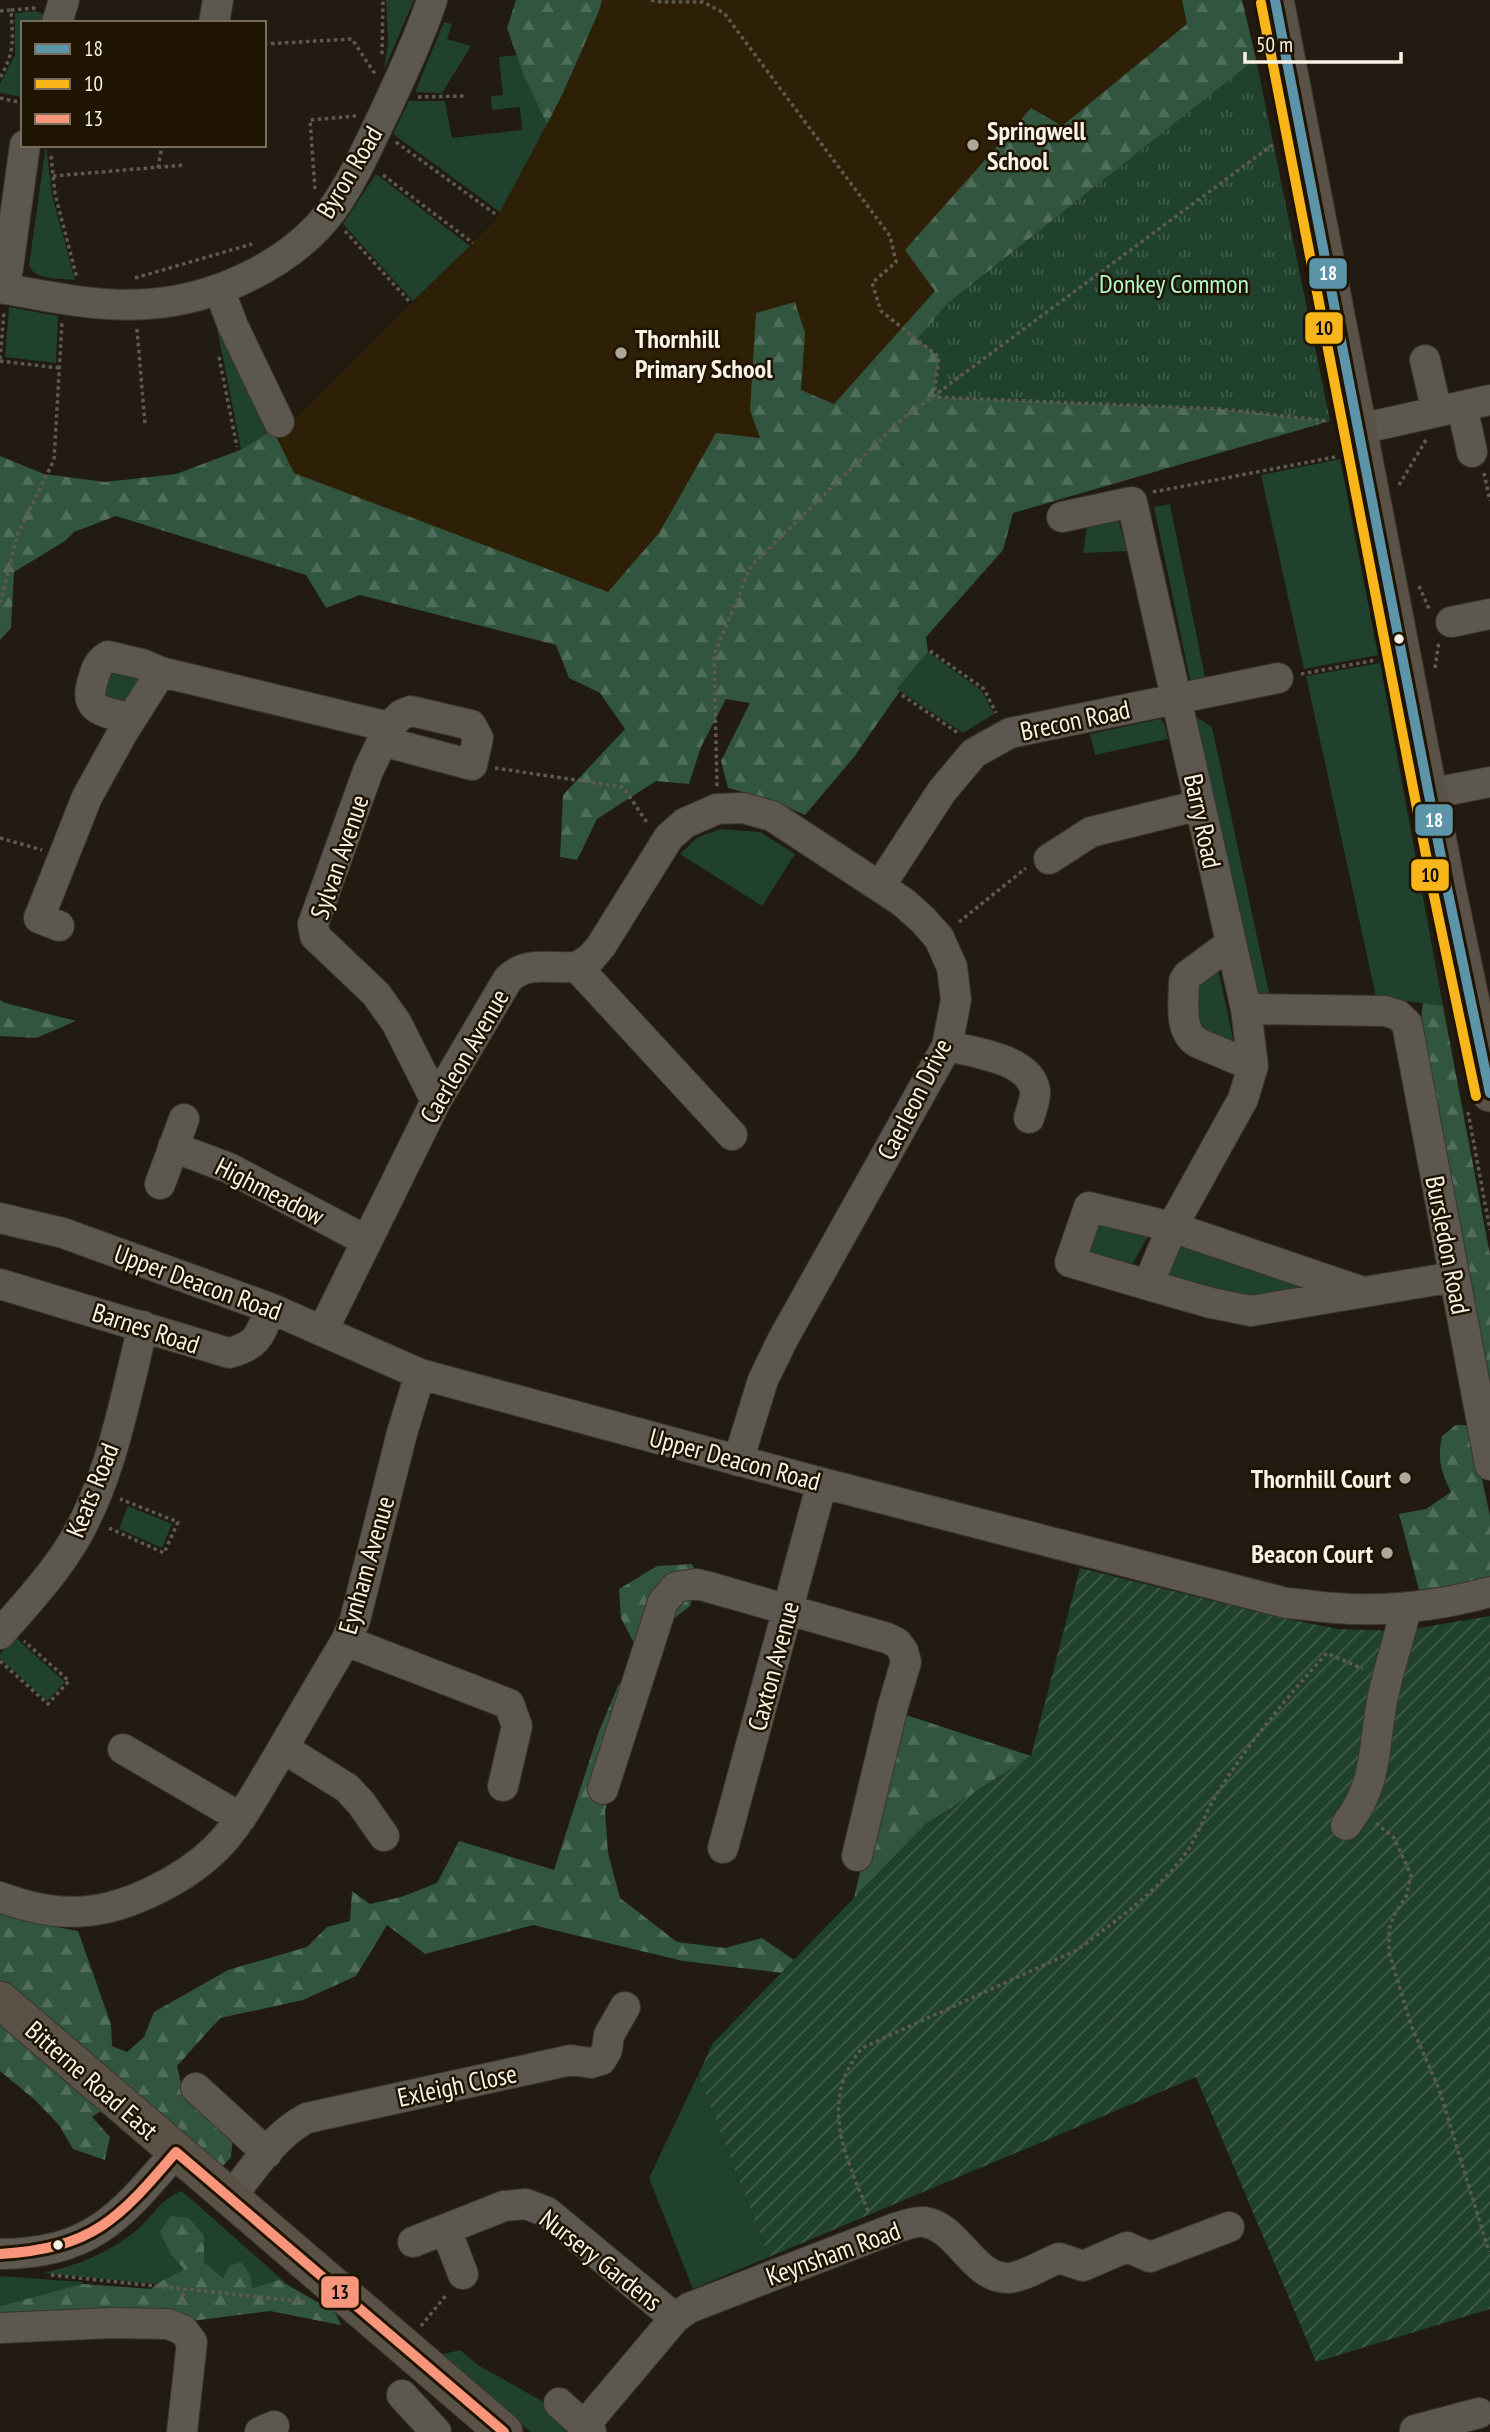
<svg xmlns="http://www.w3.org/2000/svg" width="1490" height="2432" font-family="'PT Sans Narrow',sans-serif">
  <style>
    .built { fill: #2e2007 }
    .grass { fill: #1f412d }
    .forest { fill: url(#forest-firs) }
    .park { fill: url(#park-tufts) }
    .garden { fill: url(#garden-furrows) }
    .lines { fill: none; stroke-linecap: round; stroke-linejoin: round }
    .minor-casing { stroke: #3a352e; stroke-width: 32 }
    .major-casing { stroke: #3a352e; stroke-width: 39 }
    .path { stroke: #5e5a52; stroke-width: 3.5; stroke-dasharray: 3.5 3.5; stroke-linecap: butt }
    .minor { stroke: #5c574f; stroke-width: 30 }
    .major { stroke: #5b5247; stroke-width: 37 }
    .bus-1-casing { stroke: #1f1402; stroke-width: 16 }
    .bus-2-casing { stroke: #1f1402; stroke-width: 16 }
    .bus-3-casing { stroke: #1f1402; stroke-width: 16 }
    .bus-1 { stroke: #5c95aa; stroke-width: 10 }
    .bus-2 { stroke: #f9b61a; stroke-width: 10 }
    .bus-3 { stroke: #f9957b; stroke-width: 10 }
    .poi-dot { fill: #aea79b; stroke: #1f1402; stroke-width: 2.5 }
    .bus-dot { fill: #faf2e6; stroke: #1f1402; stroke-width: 2.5 }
    .labels { text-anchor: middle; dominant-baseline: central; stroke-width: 5; stroke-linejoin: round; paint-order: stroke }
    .poi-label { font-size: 26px; font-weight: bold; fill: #faf2e6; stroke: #1f1402; text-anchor: start }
    .street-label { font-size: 26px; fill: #faf2e6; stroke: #1f1402 }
    .park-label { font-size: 26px; fill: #b0f7cc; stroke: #1f1402 }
    .line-badge { stroke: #1f1402; stroke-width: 2.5 }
    .badge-label { font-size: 19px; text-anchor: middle; font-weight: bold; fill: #fff }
    .pale-badge-label { font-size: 19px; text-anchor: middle; font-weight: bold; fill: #111 }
  </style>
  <defs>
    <pattern id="forest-firs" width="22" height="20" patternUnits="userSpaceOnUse" patternTransform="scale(1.75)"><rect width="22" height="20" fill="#31553f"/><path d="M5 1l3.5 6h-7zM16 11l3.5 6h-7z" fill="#506e5b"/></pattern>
    <pattern id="park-tufts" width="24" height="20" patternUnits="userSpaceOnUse" patternTransform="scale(1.75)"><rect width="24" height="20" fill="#1f412d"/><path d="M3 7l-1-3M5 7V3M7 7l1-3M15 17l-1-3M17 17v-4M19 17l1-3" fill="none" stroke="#405d4b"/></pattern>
    <pattern id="garden-furrows" width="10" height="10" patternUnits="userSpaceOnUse" patternTransform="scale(1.75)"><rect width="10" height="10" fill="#1f412d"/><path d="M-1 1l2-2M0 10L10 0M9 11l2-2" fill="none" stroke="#405d4b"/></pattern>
  </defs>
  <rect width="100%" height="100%" fill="#211b11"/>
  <path class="built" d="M602,0H1242L935,291L834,404L620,632L294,473L273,430L296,418L495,221L563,93L599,11Z"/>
  <path class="grass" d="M386,0H414L384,70L388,43Z
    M35,11L46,15L44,23H23L22,97L0,93V84L15,55V13Z
    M444,22L452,24L447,39L471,46L442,93L415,92Z
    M517,55L547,124L500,212L393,134L409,101H445L452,138L522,130L520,107L492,110L491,96L503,95L499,57Z
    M46,145L52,195L75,280C60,278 35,281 29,265Z
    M376,174L470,246L413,301L343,224Z
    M9,307L58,316L56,363L5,357Z
    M214,313L276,429L241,449Z
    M1340,459L1378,655L1304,669L1261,475Z
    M1170,504L1206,682L1191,684L1154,507Z
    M1117,516L1128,551L1083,553L1088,519Z
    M928,652L982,691L994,714L963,733L897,689Z
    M1380,663L1443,1006L1376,997L1306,676Z
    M108,669L138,677L140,683L124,705L106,703L103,673Z
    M1189,712L1212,727L1270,997L1256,994Z
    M1160,719L1164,723L1168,739L1095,755L1090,734Z
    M721,829L760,832L795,854L762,906L680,854L698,837Z
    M1217,964L1236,1052L1194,1034L1189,990Z
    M1095,1223L1148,1236L1131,1267L1085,1253Z
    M1178,1237L1308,1289L1258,1301L1160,1280Z
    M128,1506L172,1524L162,1548L119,1529Z
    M15,1637L65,1682L47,1701L0,1658V1654Z
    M698,2075L769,2257L693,2289L649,2178Z
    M182,2191L288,2285L279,2281L252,2288L224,2279L204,2262V2235L189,2218L172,2256L184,2269L156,2284L43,2273C78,2265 109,2253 137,2230C154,2215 160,2199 182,2191Z
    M0,2276L83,2282L82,2284L0,2306Z
    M460,2350L478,2365L542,2401L577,2432H531L439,2359V2355Z"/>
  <path class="forest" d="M516,0H602L599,11L563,93L547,124L524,76L507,28Z
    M1182,0H1242L1256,59L946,305L934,397L1221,409L1330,421L1013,513L1003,550L926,637L928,652L897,689L900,691L854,757L805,815L766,798L728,788L721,761L750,703L726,699L701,747L689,784L656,781L597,819L577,860L560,857L563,795L625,729L600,693L569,678L556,645L360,595L326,608L306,575L116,516L74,532L65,541L14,572L11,628L0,640V456L44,474L105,482L176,474L240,450L273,430L294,473L608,592L659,533L716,433L760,438L750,410L756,313L795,302L805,333L801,390L834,404L935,291L905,250L1031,108L1062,126L1187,24Z
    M0,1000L5,1003L76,1021L36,1038L0,1036Z
    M1423,1003L1443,1006L1490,1255V1424L1418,1042Z
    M1456,1425H1470L1490,1516V1577L1463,1585L1419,1590L1399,1514L1426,1509L1451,1492C1441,1472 1437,1459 1442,1436Z
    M692,1564L698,1577L690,1606L663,1627L605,1810L608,1853L620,1898L677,1942L725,1948L762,1938L794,1960L782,1973L683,1961L533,1925L425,1954L387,1925L356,1976L303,2000L220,2018L177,2066L183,2092L233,2138L231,2157L221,2168L121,2098L92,2117L110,2137L105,2160L73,2149L59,2125L35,2100L0,2071V1910L35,1923L78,1931L111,2024L112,2046L127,2052L144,2037L154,2012L228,1970L307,1947L327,1927L350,1921L352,1891L370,1904L401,1897L437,1883L459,1841L554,1870L599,1731L618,1686L632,1668L634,1643L621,1618L619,1589L657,1566Z
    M897,1712L1031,1756L926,1824L854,1898Z
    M170,2216L189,2218L204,2235V2262L223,2278L229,2266L241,2262L250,2274L252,2288L279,2280L335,2312L341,2325L270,2311L184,2322L0,2321V2306L82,2284L151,2289L156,2284L184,2269L172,2256L160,2232Z"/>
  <path class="park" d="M1256,59L1330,421L1221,409L934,397L939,357L917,339L946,305Z"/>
  <path class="garden" d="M1080,1568L1278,1617L1338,1629L1401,1631L1490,1616V2309L1316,2362L1196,2077L769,2257L698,2075L713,2043L926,1824L1031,1756Z"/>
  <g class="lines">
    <g class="minor-casing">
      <path id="minor" d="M57,23L64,0
        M214,23L218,0
        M0,288C47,296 99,308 147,304C214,300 291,265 332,210C354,179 370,142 387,107C403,72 420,37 432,0
        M5,289L25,145
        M219,289L233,326L279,422
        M1425,360L1437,412
        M1462,406L1472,452
        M1360,429L1490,400
        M1062,517L1132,502L1246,1009L1253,1066L1243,1099L1172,1227L1148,1285L1211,1303L1251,1311L1454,1277
        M1451,622L1490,614
        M131,719C106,711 82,713 93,680C96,669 98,662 108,656L142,664L161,672
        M382,741L472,765L478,738L471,725L411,711L401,715L389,727
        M1429,794L1490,782
        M1049,859L1091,832L1200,805
        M880,886L942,791L974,753L1010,733L1278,678
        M59,926L39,918L87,797L123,732L161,672L389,727L368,771L313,924L315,936L376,994L396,1022L436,1101
        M1230,944L1188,975L1184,981C1184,1002 1178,1031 1198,1043L1253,1066
        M577,967L591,958L601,946L669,837L685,823L717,809L743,808L772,816L903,902L923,920L939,938L952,967L956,1000L947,1046L783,1339L763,1380L738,1461
        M1246,1009L1385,1011L1398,1015L1407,1024L1490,1465
        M947,1046C973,1052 1031,1059 1035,1091C1036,1099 1031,1110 1029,1118
        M173,1147L229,1168L365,1240
        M160,1184L184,1119
        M0,1218L63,1233L270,1308L420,1374L807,1479L1286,1603C1302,1604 1318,1607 1335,1608C1387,1612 1439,1606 1490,1592
        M0,1284L229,1353C259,1345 260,1335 270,1308
        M1148,1285L1070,1262L1089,1207L1172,1227L1360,1291
        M323,1330L436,1101L508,979C528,960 551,969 577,967L732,1135
        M0,1634C23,1607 49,1580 68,1550C110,1486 125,1399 143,1326
        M346,1641L509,1704L517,1726L503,1786
        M283,1748L347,1788L361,1803L384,1836
        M123,1749L241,1818
        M603,1789L663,1602L676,1587L696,1584L705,1586L887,1638L897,1643L903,1651L906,1662L893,1706L857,1856
        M1346,1825C1381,1779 1372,1743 1384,1692C1390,1664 1400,1636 1406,1608
        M723,1848L822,1483
        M0,1897C59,1919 103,1917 159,1888C183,1876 205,1861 223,1841C243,1818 257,1791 273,1765C297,1724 321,1682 346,1641L355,1620L402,1433L420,1374
        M196,2088L267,2153
        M230,2198C252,2171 275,2134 307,2118L571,2060L591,2063L601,2060L607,2050L609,2035L625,2007
        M446,2230L463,2274
        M413,2242L504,2206L526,2204L547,2212L675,2318
        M0,2254C92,2253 120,2217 176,2152
        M0,2328L112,2323L168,2324L183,2330L192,2342L182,2432
        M402,2395L436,2432
        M559,2403L591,2432
        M584,2426L675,2318L689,2308L898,2227C906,2225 916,2221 924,2222C959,2227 972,2278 1008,2278C1024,2277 1044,2264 1059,2258L1083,2266L1127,2247L1150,2257L1229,2227
        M1415,2430L1479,2413
        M260,2432L274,2426"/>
    </g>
    <g class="major-casing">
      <path id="major" d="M1275,0L1447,888L1490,1093
        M0,2000L504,2432"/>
    </g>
    <path class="path" d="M651,0L661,2H703L724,13L890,236L896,262L872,283L881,311L939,357L934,397L1221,409L1329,421
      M11,10L36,8
      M0,11L11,10C13,39 15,52 0,78
      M264,44L352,39L375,74
      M382,54L383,0
      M418,97L465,96
      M0,98L23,103
      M396,142L498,216
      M51,156L55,194L77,278
      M158,168L162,145
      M383,175L473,243
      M53,176L185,165
      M315,189L310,120L356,116
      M345,231L410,302
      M135,278L252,244
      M137,329L145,424
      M219,357L237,447
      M0,359L4,313
      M0,361L59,368
      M1484,473L1490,501
      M1399,485L1426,440
      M1153,492L1335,457
      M1419,586L1430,611
      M0,603L18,533L54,460L62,322
      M930,651L984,689L996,713
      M1435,668L1439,641
      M1301,674L1376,660
      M902,695L958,733
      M495,768L623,787L648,824
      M717,786L714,655L751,566L901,420L1275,143
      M0,838L42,850
      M959,922L1026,868
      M1468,1112L1490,1230
      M109,1528L164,1553L178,1522L120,1499
      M0,1661L48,1704L69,1681L24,1641
      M1376,1823L1394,1838L1411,1875L1406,1897L1394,1915L1389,1930V1952L1411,2025L1439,2089L1489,2252
      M868,2211C845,2155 818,2102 862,2048L1077,1950C1113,1923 1154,1894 1182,1858C1197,1840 1203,1817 1215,1797C1247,1745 1286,1698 1327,1653L1363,1669
      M51,2275L308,2302
      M182,2303L184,2289
      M421,2326L447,2294"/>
    <use href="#minor" class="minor"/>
    <use href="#major" class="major"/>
    <g class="bus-1-casing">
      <path id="bus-1" d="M1275,0L1447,888L1490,1093"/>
    </g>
    <g class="bus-2-casing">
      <path id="bus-2" d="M1261,3L1433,891L1476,1096"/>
    </g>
    <g class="bus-3-casing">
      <path id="bus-3" d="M176,2152L504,2432
        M0,2254C93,2248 118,2220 176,2152"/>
    </g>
    <use href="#bus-1" class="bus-1"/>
    <use href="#bus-2" class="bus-2"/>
    <use href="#bus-3" class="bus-3"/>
  </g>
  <g class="poi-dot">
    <circle cx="973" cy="145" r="7"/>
    <circle cx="621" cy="353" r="7"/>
    <circle cx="1405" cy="1478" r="7"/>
    <circle cx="1387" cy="1553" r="7"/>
  </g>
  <g class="bus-dot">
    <circle cx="1399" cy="639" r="6"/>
    <circle cx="58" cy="2245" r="6"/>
  </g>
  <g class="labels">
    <g class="poi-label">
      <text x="987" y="130">Springwell<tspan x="987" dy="30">School</tspan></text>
      <text x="635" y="338">Thornhill<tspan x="635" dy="30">Primary School</tspan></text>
      <text x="1391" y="1478" text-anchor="end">Thornhill Court</text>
      <text x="1373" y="1553" text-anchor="end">Beacon Court</text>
    </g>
    <g class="street-label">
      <text transform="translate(349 172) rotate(-59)">Byron Road</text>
      <text transform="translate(1075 720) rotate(-12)">Brecon Road</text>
      <text transform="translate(1203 821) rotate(78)">Barry Road</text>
      <text transform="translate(339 857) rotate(-71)">Sylvan Avenue</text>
      <text transform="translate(464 1056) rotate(-60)">Caerleon Avenue</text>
      <text transform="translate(914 1099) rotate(-63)">Caerleon Drive</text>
      <text transform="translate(270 1191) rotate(27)">Highmeadow</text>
      <text transform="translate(1448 1245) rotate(79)">Bursledon Road</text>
      <text transform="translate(198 1282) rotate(20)">Upper Deacon Road</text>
      <text transform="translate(146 1328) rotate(18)">Barnes Road</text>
      <text transform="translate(735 1459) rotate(15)">Upper Deacon Road</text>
      <text transform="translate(92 1490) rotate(-68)">Keats Road</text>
      <text transform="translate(366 1565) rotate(-74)">Eynham Avenue</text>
      <text transform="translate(773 1666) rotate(-75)">Caxton Avenue</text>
      <text transform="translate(92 2080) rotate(41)">Bitterne Road East</text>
      <text transform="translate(457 2085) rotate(-12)">Exleigh Close</text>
      <text transform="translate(833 2253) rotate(-20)">Keynsham Road</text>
      <text transform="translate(601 2260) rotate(38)">Nursery Gardens</text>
    </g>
    <g class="park-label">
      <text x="1174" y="283">Donkey Common</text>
    </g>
  </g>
  <g class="line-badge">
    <rect x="1308" y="257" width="40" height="33" rx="7" fill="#5c95aa"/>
    <rect x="1304" y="311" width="40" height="34" rx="7" fill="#f9b61a"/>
    <rect x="1414" y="803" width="40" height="34" rx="7" fill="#5c95aa"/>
    <rect x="1410" y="858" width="40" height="34" rx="7" fill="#f9b61a"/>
    <rect x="320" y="2275" width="40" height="34" rx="7" fill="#f9957b"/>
  </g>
  <g class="badge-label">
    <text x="1328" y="280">18</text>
    <text x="1434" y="827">18</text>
  </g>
  <g class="pale-badge-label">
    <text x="1324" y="335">10</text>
    <text x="1430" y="882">10</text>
    <text x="340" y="2299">13</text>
  </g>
  <rect x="21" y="21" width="245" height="126" fill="#1f1402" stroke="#776d5d" stroke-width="2"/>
  <rect x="35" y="44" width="35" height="10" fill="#5c95aa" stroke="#776d5d" stroke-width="2"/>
  <text x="84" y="56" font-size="21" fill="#faf2e6">18</text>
  <rect x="35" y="79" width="35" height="10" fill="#f9b61a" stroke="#776d5d" stroke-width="2"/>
  <text x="84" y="91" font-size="21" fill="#faf2e6">10</text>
  <rect x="35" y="114" width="35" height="10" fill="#f9957b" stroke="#776d5d" stroke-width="2"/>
  <text x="84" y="126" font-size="21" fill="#faf2e6">13</text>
  <path d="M1245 52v10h156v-10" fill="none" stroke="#faf2e6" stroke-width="3.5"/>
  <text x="1256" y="52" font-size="21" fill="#faf2e6" stroke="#1f1402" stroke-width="5" paint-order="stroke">50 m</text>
</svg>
